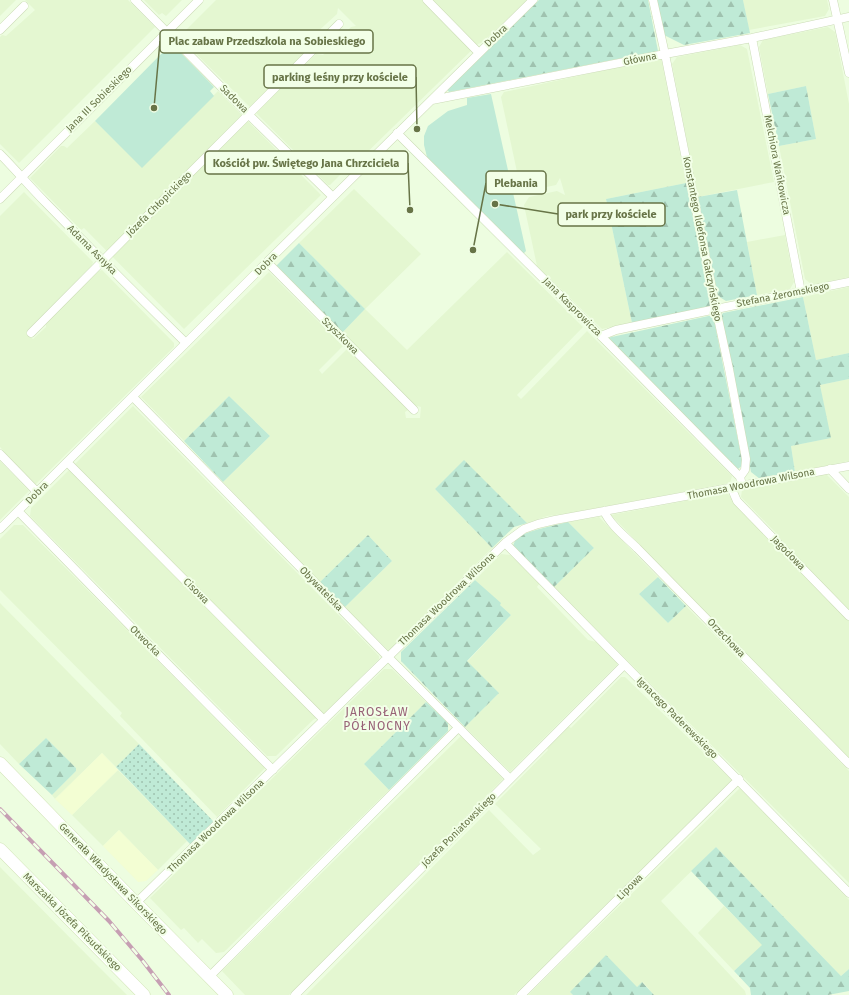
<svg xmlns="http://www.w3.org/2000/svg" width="849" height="995" font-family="'Fira Sans',sans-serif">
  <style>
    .residential { fill: #e4f7d1 }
    .commercial { fill: #f3fed3 }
    .grass { fill: url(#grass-dots) }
    .forest { fill: url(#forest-firs) }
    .park { fill: #bfead6 }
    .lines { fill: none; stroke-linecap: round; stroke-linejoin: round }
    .street-casing { stroke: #ccdcb7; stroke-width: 9 }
    .secondary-casing { stroke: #d2e3b7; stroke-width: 13 }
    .street { stroke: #fff; stroke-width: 8 }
    .secondary { stroke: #fff; stroke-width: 12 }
    .rail-casing { stroke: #c69fb3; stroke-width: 4 }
    .rail { stroke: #f2ffe7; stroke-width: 2.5; stroke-dasharray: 8; stroke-linecap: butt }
    .labels { text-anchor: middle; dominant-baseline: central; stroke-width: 4; stroke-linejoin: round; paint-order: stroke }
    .street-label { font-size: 10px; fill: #677447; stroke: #f2ffe7 }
    .quarter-label { font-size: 12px; letter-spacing: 1px; fill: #986277; stroke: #f2ffe7 }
    .leader { fill: none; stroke: #677447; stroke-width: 1.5 }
    .callout-dot { fill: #677447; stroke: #f2ffe7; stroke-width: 1.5 }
    .callout { fill: #f2ffe7; stroke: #677447; stroke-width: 1.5 }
    .callout-label { font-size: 11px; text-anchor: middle; font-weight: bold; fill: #677447 }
  </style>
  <defs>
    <pattern id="grass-dots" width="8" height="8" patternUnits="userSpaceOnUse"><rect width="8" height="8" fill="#bfead6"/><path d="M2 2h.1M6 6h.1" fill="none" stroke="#9fc2af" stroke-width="1.8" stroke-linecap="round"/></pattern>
    <pattern id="forest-firs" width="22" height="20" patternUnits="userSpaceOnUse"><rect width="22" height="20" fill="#bfead6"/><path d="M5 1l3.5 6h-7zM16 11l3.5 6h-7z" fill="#9fc2af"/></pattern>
  </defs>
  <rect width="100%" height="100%" fill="#edfde0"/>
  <path class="residential" d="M0,0H16L0,16Z
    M25,0H128L155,27L19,163L0,144V37L2,35L6,36L35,10Z
    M144,0H182L166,16L162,13L159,15Z
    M216,0H527L483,42L478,44L349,170L347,168L330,185H328L256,113L316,54L323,55L351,27L356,26L338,8L337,14L302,46L306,51L251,108L179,37Z
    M743,0H827L829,9L825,16L749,30Z
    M828,27L835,32L849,104V277L812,285L805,279L779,146L816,139L806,86L768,94L759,47L763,40Z
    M740,45L747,49L774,182L698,197L672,64L677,57Z
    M661,58L686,183L606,199L632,323L602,329L537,266L524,205L529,197L557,191L565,195L560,178L556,185L527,191L520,186L501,97L504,92Z
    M218,91L321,195L184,329L84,228L81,230L30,178L61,146H64L67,148L95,121L142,167Z
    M354,189L421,254L365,309L407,350L507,252L583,327L517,395L521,399L527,393L587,331L732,476L730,483L570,513L547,516L527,523L464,461L435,489L492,548L389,651L345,607L392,561L368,535L320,582L223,482L270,436L229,396L184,441L141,397L269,272L343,346L319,370L322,374L347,349L408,410L405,412L406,418H420L421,407L414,405L342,333L365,309L299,243Z
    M24,192L93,262L92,265L26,333L33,339L46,327V323L99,271L102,270L174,343V347L35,485L0,447V216Z
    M785,235L794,282L790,289L757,295L747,242Z
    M849,287V353L816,360L803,297Z
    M849,379V461L795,472L791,446L830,438L820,385Z
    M133,406L379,656V659L325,713L313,720L276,756H267L30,516L31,508Z
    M0,461L29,491L0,520Z
    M825,473L849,497V612L774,535L776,533L741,497L742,490Z
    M727,493L849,619V759L611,515Z
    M599,517L658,577L639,594L668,623L686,606L849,771V883L554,587L594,548L568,522Z
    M14,525H23L246,750L247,749L265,768L217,817L120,716L122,713L0,590V539Z
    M501,554L510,555L540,583L537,587L588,640L596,642L617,662V665L510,772L465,727L499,693L467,662L511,615L500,605V603L475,580Z
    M0,603L139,744L116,767L102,753L55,799L52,795L76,771V768L46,738L19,764L0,744Z
    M384,669H392L426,702L364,764L389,790L224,952L216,953L202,939L198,943L184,928L181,930L150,898Z
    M621,677H625L732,780L514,995H306L489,810L533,855L541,849L495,804L548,750L547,748L568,726L571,728Z
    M461,736L503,779L289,995H245L222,971Z
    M118,770L187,841L158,870L119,830L103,846L72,815Z
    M740,788L849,900V969L841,976L716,847L661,901L745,991L746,995H654L643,982L637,987L570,992L573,995H528Z
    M0,867L93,961L127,995H0Z
    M724,906L763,945L734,971L698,933Z"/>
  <path class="commercial" d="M102,753L118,770L72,815L55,799Z
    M119,830L158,870L146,881L138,882L103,846Z"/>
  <path class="grass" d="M139,744L214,822L191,845L116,767Z"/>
  <path class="forest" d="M539,0H648L658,51L449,92L447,89Z
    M657,0H743L750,33L684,45L664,35Z
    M806,86L816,139L779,146L768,94Z
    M686,183L711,306L632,323L606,199Z
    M737,190L757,295L726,301L718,296L698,197Z
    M299,243L365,309L342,333L275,267Z
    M803,297L816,360L849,353V379L820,385L831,438L791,446L795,472L760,479L751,472L720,318L723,313Z
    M713,315L743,465L738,469L607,338Z
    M229,396L270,436L223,482L184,441Z
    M464,460L527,523L514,527L492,548L435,489Z
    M568,522L594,548L554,587L513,546C514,543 515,540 517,538C525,531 557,525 568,522Z
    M368,535L392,561L345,607L320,582Z
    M658,577L686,606L668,623L639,594Z
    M475,580L501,603L500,605L511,615L467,661L499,693L465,727L401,661V652Z
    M426,702L448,723V731L389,790L364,764Z
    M46,738L76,768V771L52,795L19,764Z
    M716,847L841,976L849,969V991L828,995H751L750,988L734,971L762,945L691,871Z
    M606,955L637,987L642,982L654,995H573L570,992Z"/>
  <path class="park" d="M165,50H178L214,87L210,91L214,96L142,168L95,121Z
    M491,94L526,251L523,254L427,157L424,145V136L428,126L448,111L467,105V98Z"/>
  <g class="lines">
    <g class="street-casing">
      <path id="street" d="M135,0L248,114L333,197
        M427,0L479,53
        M653,0L665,54L716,309L729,369L746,459L745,470L740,477
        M833,0L849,73
        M0,30L24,6
        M752,38L801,292
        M432,100L665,54L752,38L849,17
        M397,133L601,336L740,477L742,485
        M0,154C16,170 30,187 46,203C92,250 139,297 186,343
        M0,199L199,0
        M267,262L414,410
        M31,333L170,193L339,24
        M601,336L616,330L716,309L849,282
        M133,397L388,657L510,779
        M0,454L37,492
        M67,462L324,720
        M830,469L849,489
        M731,487L737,501L849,616
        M18,511L143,639L273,770
        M604,511C610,525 627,538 638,549L849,764
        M0,529L267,262L533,0
        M505,543L849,893
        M136,903L505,543L524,529L538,524L555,520L849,466
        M209,977L458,728
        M295,995L624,665
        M521,995L739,779"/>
    </g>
    <g class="secondary-casing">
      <path id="secondary" d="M0,763L136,903L227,995
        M0,849L144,995"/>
    </g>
    <use href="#street" class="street"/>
    <use href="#secondary" class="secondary"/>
    <g class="rail-casing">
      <path id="rail" d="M0,809L109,921L142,960L169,995"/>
    </g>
    <use href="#rail" class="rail"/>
  </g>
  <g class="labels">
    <g class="street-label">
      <text transform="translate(496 36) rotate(-44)">Dobra</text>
      <text transform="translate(640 59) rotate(-11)">Główna</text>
      <text transform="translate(99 99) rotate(-45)">Jana III Sobieskiego</text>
      <text transform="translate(234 99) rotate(45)">Sadowa</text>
      <text transform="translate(777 165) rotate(79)">Melchiora Wańkowicza</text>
      <text transform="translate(159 204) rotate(-45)">Józefa Chłopickiego</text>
      <text transform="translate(702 239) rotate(79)">Konstantego Ildefonsa Gałczyńskiego</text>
      <text transform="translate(92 250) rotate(45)">Adama Asnyka</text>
      <text transform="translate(266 264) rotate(-45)">Dobra</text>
      <text transform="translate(783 295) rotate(-11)">Stefana Żeromskiego</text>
      <text transform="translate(572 307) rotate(45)">Jana Kasprowicza</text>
      <text transform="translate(340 336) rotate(45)">Szyszkowa</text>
      <text transform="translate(751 484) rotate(-11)">Thomasa Woodrowa Wilsona</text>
      <text transform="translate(37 493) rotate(-45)">Dobra</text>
      <text transform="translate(788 553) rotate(46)">Jagodowa</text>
      <text transform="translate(321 589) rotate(46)">Obywatelska</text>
      <text transform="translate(196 591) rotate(45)">Cisowa</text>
      <text transform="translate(447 599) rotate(-44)">Thomasa Woodrowa Wilsona</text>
      <text transform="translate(726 638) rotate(46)">Orzechowa</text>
      <text transform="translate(145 641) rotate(45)">Otwocka</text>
      <text transform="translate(677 718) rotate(45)">Ignacego Paderewskiego</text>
      <text transform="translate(216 826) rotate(-44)">Thomasa Woodrowa Wilsona</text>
      <text transform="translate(459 830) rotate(-45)">Józefa Poniatowskiego</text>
      <text transform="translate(113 879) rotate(46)">Generała Władysława Sikorskiego</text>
      <text transform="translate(630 887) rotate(-45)">Lipowa</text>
      <text transform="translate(72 922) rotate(45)">Marszałka Józefa Piłsudskiego</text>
    </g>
    <g class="quarter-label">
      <text x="377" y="712">JAROSŁAW<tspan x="377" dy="14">PÓŁNOCNY</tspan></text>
    </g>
  </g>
  <path class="leader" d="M154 108L160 41M417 129L416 77M410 210L408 163M473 250L486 183M495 204L558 214"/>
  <g class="callout-dot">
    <circle cx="154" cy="108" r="4"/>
    <circle cx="417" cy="129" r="4"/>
    <circle cx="410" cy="210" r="4"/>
    <circle cx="473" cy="250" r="4"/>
    <circle cx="495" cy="204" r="4"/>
  </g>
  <g class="callout">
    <rect x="160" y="30" width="213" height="23" rx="4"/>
    <rect x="264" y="65" width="152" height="23" rx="4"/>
    <rect x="205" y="151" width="203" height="23" rx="4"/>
    <rect x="486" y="171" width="60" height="23" rx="4"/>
    <rect x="558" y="203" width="107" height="23" rx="4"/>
  </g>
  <g class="callout-label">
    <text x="267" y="45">Plac zabaw Przedszkola na Sobieskiego</text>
    <text x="340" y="81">parking leśny przy kościele</text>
    <text x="306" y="167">Kościół pw. Świętego Jana Chrzciciela</text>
    <text x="516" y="187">Plebania</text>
    <text x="611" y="218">park przy kościele</text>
  </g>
</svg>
